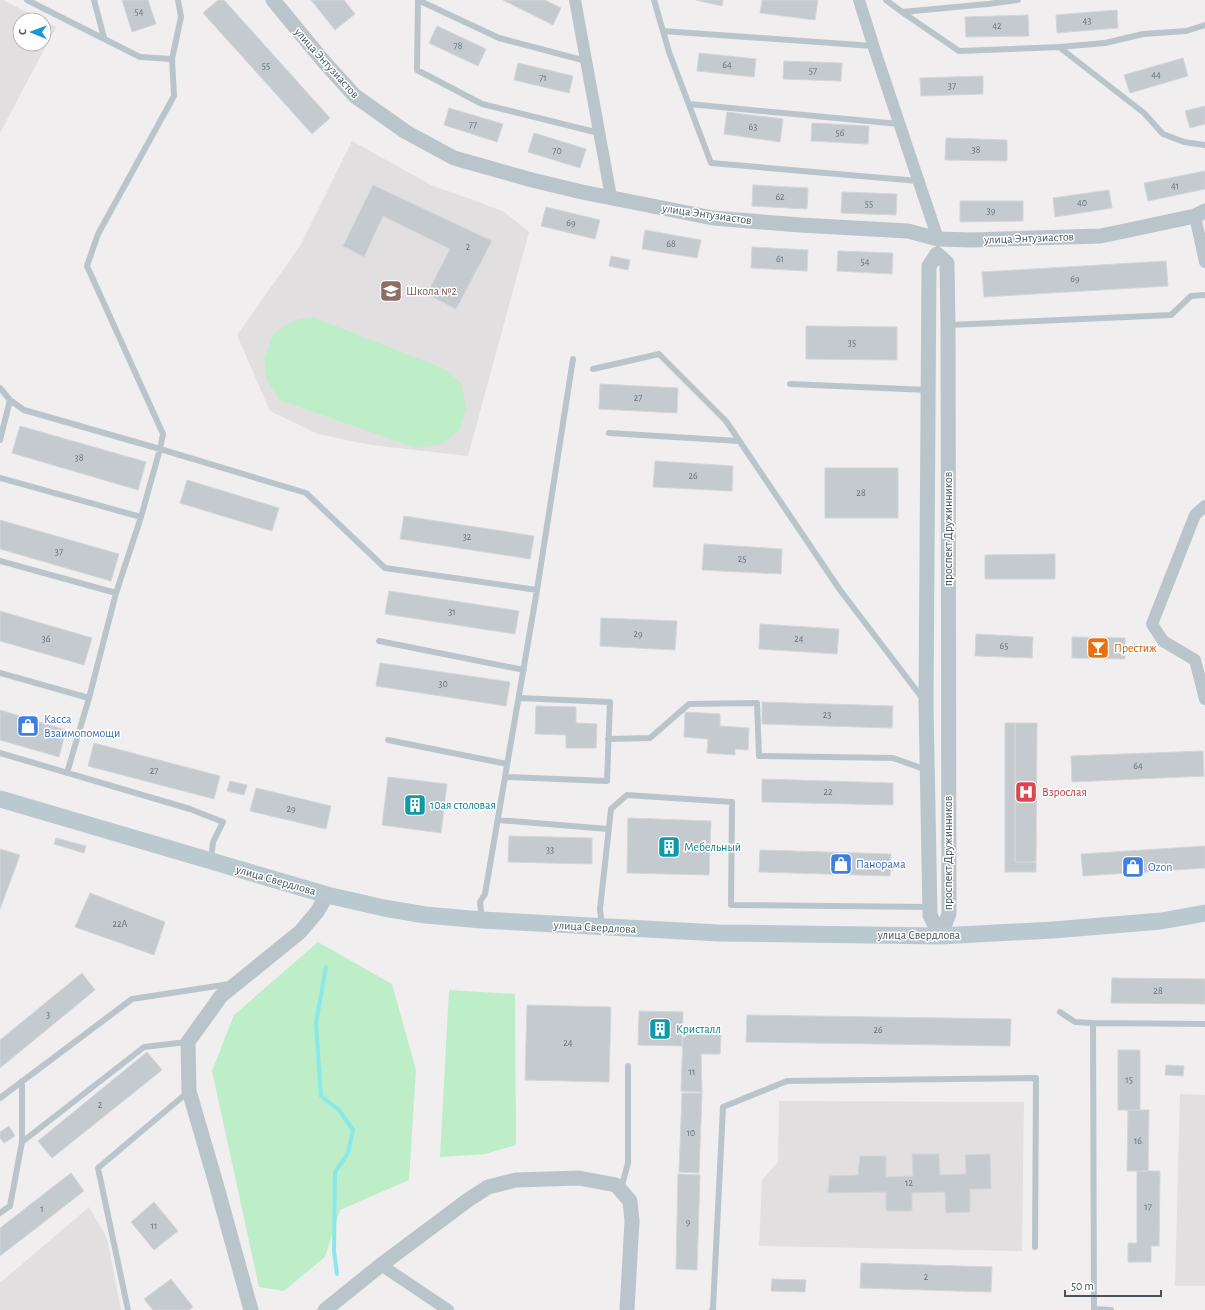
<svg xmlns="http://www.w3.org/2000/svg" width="1205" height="1310" font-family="'Alegreya Sans',sans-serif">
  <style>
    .education { fill: #e2dfe0 }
    .green { fill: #bdeec7 }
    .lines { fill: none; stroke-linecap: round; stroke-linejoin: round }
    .stream { stroke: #8be8e9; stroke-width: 4 }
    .building { fill: #c5cace; stroke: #d2d6da }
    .service { stroke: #bac5cb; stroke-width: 6 }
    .minor { stroke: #bac5cb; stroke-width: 12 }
    .tertiary { stroke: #bac5cb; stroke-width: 15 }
    .secondary { stroke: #bac9d0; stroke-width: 17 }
    .labels { text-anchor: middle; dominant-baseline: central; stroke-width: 3; stroke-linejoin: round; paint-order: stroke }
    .number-label { font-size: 10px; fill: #667278 }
    .street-label { font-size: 12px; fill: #47555b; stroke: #fff }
    .education-label { font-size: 12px; fill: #785e54; stroke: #fff; text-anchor: start }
    .food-label { font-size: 12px; fill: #c56008; stroke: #fff; text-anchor: start }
    .shop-label { font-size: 12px; fill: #366cbe; stroke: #fff; text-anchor: start }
    .health-label { font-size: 12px; fill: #be3a42; stroke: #fff; text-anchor: start }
    .culture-label { font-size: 12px; fill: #0d838f; stroke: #fff; text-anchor: start }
  </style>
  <rect width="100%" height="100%" fill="#f1eeef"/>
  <path class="education" d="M0,0H3L42,20H20V44H44V21L56,27L0,133Z
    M352,141L431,185L503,211L529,232L468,456L371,445L318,434L270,411L237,335L300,246Z
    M1180,1094L1205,1095V1286H1175Z
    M779,1101L1024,1102L1022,1251L759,1246L762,1180L778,1162Z
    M89,1207L107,1238L121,1310H0V1283Z"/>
  <path class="green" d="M312,317L445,369L462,384L466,408L460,429L443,444L416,448L280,400L267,381L264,358L274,333L292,321Z
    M318,942L392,984L416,1070L409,1180L340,1210L325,1257L284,1291L259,1287L212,1071L234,1015Z
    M449,990L515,994L516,1145L485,1154L440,1157Z"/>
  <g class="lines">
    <path class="stream" d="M326,967L316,1023L321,1096L339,1110L353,1130L348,1153L335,1172L334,1251L337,1274"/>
  </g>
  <path class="building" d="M122,0H148L156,24L132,32Z
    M218,0H224L330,118L312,134L203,13Z
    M311,0H344L355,14L335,30Z
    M503,0H545L561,8L553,25Z
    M696,0H723L722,6Z
    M762,0H818L815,20L760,13Z
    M1117,10L1118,28L1057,33L1056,15Z
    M1028,15L1029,36L966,37L965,17Z
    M437,26L486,49L478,66L429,43Z
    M699,53L756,59L754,77L697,71Z
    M1183,58L1188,76L1130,93L1124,75Z
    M784,61L842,63L841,81L783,79Z
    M518,63L573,76L569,93L514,80Z
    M983,76V94L921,96L920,78Z
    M1205,106V124L1190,128L1185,111Z
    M449,108L503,124L497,142L444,125Z
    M727,112L783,119L780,142L724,134Z
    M812,123L869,126L868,144L811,141Z
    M534,133L586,149L580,168L528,152Z
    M946,138L1007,140V161L945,160Z
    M1205,171V189L1148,201L1144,183Z
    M373,185L492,241L456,309L427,294L450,249L383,216L364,257L343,246Z
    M753,185L808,188L807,209L752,206Z
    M1109,190L1112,208L1055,217L1053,198Z
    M842,192L897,194L896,215L841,213Z
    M960,201H1023V221L960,222Z
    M546,207L600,220L595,239L541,226Z
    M645,230L701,240L697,258L642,249Z
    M752,247L808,250L807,271L751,268Z
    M838,251L893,253L892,274L837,271Z
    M611,256L630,260L628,270L609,266Z
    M1166,261L1168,286L984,297L982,272Z
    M806,326L897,327V360L806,359Z
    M600,384L678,388L677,413L599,409Z
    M20,426L146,462L138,490L12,453Z
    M655,461L733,466L732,491L653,487Z
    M825,468H898V518H825Z
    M187,480L279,508L272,531L180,503Z
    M404,516L534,536L530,559L400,539Z
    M0,520L119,554L111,581L0,549Z
    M704,544L782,549L781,574L702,570Z
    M1055,554V579H985V555Z
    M389,591L519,611L515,634L385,614Z
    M0,611L92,638L84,665L0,641Z
    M601,618L677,621L675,650L600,646Z
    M760,624L839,629L837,654L759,649Z
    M976,634L1033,637L1032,658L975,656Z
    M1072,637L1125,638V659L1072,658Z
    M380,663L510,682L506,706L376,686Z
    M762,702L893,706L892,728L762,724Z
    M536,706L576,707V723L597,724L596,748H566V735L535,734Z
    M0,710L66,730L59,757L0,740Z
    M685,712L720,714V726L749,728L748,750L735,749V755L707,753L708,739L684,737Z
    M1005,723H1015V862H1036V872H1005Z
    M1015,723H1037L1036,862H1015Z
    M94,743L220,776L214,799L88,766Z
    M1203,751L1204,776L1072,782L1071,756Z
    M388,777L447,784L441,833L382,825Z
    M762,779L893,783V805L762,802Z
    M230,781L247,785L244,795L227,791Z
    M256,788L331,806L326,829L250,811Z
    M628,818L711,821L709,875L627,873Z
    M509,836L592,838V864L508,862Z
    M56,838L86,846L84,853L54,844Z
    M1205,846V868L1083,876L1081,854Z
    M0,849L20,855L0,909Z
    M760,850L891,854L890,876L759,872Z
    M90,893L165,922L154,955L75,927Z
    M82,973L95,990L0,1068V1040Z
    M1112,978L1205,979V1004L1111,1003Z
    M527,1005L611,1007L609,1082L525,1080Z
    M639,1011L683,1012L682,1046L638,1045Z
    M747,1015L1011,1019L1010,1046L746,1042Z
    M683,1034L721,1035L720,1054H701L702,1092L681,1091Z
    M1118,1050H1140V1110H1118Z
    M147,1052L162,1070L52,1158L38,1141Z
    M1166,1065L1184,1066L1183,1076L1165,1075Z
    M682,1093H702L699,1173L679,1172Z
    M1128,1110H1149L1148,1171H1127Z
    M9,1126L15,1136L4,1143L0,1138V1132Z
    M912,1154H939L940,1175L966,1174L965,1155L990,1154L991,1189H970V1212L946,1213L945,1192L912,1193V1211H886V1192L828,1193L829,1176L858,1175L860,1156H886V1177L913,1176Z
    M1137,1171H1160L1159,1246H1151V1262H1128V1243H1137Z
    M71,1173L84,1191L0,1256V1228Z
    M678,1174L700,1175L697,1270L676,1269Z
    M154,1202L178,1231L154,1250L131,1222Z
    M861,1263L992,1267L991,1292L860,1288Z
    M171,1279L193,1307L189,1310H153L144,1299Z
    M772,1279L806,1280L805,1292L771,1291Z"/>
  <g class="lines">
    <path class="service" d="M27,0L140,57L172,59
      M94,0L104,38
      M418,0L417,70L482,104L599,133
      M418,0L499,38L586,61
      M654,0L669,52L711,163L918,181
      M886,0L902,12L988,4L1018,0
      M902,12L959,51L1059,47L1144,113L1163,134L1184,142L1205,145
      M663,31L873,46
      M1059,47L1105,43L1143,34L1186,31L1205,25
      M689,104L899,124
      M949,325L1171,315L1191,296L1205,295
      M593,369L659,354L726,421L840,590L923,699
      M790,384L928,390
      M0,388L10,400L24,410L160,449L306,493L385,568L537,590
      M609,433L739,441
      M0,440L10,400
      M0,478L141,517
      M0,561L116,593
      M379,641L524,670
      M0,673L89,698
      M608,739L650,738L689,704L757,703L759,756L893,758L927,770
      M388,740L507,764
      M0,753L190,809L223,822L213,842L211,860
      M67,773L89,698L116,593L141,517L160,449L163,434L87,266L98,234L174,96L172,59L181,17L178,0
      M505,777L607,781L610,702L519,698
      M498,820L608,829
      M482,919L480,902L485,894L537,590L573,359
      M602,926L600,909L611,809L627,795L732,802L731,905L929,907
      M1060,1012L1075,1022L1093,1023
      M0,1098L132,999L230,984
      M22,1142L144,1047L187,1042
      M621,1189L628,1163V1066
      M0,1213L10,1206L22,1142V1081
      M128,1310L98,1168L188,1092
      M712,1310L713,1309L723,1107L787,1081L1036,1078L1035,1247
      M1111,1310L1094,1309L1093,1023L1205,1024"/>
    <path class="minor" d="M575,0L611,197
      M859,0L876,54L938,239
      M1195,216L1205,262
      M1205,506L1195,515L1152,624L1163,641L1195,660L1205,699
      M381,1265L448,1310"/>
    <path class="tertiary" d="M273,0L325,63L355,96L406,132L454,158L532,180L582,192L713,218L800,225L908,231L938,239L971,240L1101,236L1195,216L1205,211
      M937,254L947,263L948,325L949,914L940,936
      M937,254L929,266L926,703L930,915L940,936
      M251,1310L215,1180L189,1091L188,1042L221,996L300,932L317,912L327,895
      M325,1310L381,1265L468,1200L488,1187L516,1180L579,1178L616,1185L630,1201L632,1221L627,1310"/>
    <path class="secondary" d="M0,799L327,895L384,908L425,915L482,920L719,933L940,936L1053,930L1161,921L1205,913"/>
  </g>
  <defs>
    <g id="school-square" transform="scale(1.15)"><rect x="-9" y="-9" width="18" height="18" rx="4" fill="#8d6e63" stroke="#fff"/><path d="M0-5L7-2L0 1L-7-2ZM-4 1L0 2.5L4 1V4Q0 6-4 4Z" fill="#fff"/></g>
    <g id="bar-square" transform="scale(1.15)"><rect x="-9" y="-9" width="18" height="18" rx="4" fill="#e8710a" stroke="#fff"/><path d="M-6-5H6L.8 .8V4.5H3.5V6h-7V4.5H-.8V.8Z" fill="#fff"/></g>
    <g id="shop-square" transform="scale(1.15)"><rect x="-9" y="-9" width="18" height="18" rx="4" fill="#3f7fe0" stroke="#fff"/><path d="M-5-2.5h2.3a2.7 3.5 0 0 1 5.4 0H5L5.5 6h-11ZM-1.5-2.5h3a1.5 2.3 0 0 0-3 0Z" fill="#fff"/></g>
    <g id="hospital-square" transform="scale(1.15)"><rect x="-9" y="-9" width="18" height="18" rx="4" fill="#e0444e" stroke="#fff"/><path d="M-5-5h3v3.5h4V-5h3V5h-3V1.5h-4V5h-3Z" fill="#fff"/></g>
    <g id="building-square" transform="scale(1.15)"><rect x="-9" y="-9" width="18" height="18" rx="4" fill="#0f9aa8" stroke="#fff"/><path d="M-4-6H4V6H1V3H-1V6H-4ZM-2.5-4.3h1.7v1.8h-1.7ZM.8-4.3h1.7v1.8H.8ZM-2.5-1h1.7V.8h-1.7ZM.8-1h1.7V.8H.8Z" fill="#fff"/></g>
  </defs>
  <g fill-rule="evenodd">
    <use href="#school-square" x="391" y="291"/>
    <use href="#bar-square" x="1098" y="648"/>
    <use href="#shop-square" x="28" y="726"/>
    <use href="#hospital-square" x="1026" y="792"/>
    <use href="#building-square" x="415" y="805"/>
    <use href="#building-square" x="669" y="847"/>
    <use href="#shop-square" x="841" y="864"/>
    <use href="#shop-square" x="1133" y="867"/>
    <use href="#building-square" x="660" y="1029"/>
  </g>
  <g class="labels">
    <g class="number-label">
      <text x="139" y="12">54</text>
      <text x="1087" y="21">43</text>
      <text x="997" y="26">42</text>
      <text x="458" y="46">78</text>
      <text x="727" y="65">64</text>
      <text x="266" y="66">55</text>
      <text x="813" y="71">57</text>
      <text x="1156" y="75">44</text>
      <text x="543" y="78">71</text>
      <text x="952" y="86">37</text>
      <text x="473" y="125">77</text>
      <text x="753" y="127">63</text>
      <text x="840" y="133">56</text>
      <text x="976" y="150">38</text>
      <text x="557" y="151">70</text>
      <text x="1175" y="186">41</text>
      <text x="780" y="197">62</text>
      <text x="1082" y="203">40</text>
      <text x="869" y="204">55</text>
      <text x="991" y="211">39</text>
      <text x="571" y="223">69</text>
      <text x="671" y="244">68</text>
      <text x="468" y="247">2</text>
      <text x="780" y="259">61</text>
      <text x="865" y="262">54</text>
      <text x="1075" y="279">69</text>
      <text x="852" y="343">35</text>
      <text x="638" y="398">27</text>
      <text x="79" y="458">38</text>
      <text x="693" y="476">26</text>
      <text x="861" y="493">28</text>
      <text x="467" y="537">32</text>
      <text x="59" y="552">37</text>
      <text x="742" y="559">25</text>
      <text x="452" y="612">31</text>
      <text x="638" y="634">29</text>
      <text x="46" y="639">36</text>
      <text x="799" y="639">24</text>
      <text x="1004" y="646">65</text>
      <text x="443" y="684">30</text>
      <text x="827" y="715">23</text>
      <text x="1138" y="766">64</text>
      <text x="154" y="771">27</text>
      <text x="828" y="792">22</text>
      <text x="291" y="809">29</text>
      <text x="550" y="850">33</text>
      <text x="120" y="924">22А</text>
      <text x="1158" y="991">28</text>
      <text x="48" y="1015">3</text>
      <text x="878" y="1030">26</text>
      <text x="568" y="1043">24</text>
      <text x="692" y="1072">11</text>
      <text x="1129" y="1080">15</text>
      <text x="100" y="1105">2</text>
      <text x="691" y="1133">10</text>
      <text x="1138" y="1141">16</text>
      <text x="909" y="1183">12</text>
      <text x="1148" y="1207">17</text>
      <text x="42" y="1209">1</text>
      <text x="688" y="1222">9</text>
      <text x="154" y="1226">11</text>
      <text x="926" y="1277">2</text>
    </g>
    <g class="street-label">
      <text transform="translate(327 63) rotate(48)">улица Энтузиастов</text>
      <text transform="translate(707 214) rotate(8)">улица Энтузиастов</text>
      <text transform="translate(1029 238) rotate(-2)">улица Энтузиастов</text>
      <text transform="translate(948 529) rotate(-90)">проспект Дружинников</text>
      <text transform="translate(948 853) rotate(-90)">проспект Дружинников</text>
      <text transform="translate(276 880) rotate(16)">улица Свердлова</text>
      <text transform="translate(595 927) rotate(3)">улица Свердлова</text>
      <text x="919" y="935">улица Свердлова</text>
    </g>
    <g class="education-label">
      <text x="406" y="291">Школа №2</text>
    </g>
    <g class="food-label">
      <text x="1114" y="648">Престиж</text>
    </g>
    <g class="shop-label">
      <text x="44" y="719">Касса<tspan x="44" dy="14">Взаимопомощи</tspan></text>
      <text x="856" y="864">Панорама</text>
      <text x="1148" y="867">Ozon</text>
    </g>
    <g class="health-label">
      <text x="1042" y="792">Взрослая</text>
    </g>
    <g class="culture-label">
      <text x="430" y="805">10ая столовая</text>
      <text x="684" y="847">Мебельный</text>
      <text x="676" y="1029">Кристалл</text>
    </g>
  </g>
  <g transform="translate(32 32) rotate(271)"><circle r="19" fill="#ffffff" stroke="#b5bbbd"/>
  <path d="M0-3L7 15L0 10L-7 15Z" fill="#1d94db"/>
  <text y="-6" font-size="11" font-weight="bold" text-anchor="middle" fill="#47555b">С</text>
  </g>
  <path d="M1065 1290v6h96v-6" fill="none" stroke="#47555b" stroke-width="2"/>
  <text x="1071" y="1290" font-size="12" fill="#47555b" stroke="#ffffff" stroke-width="3" paint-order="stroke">50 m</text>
</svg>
